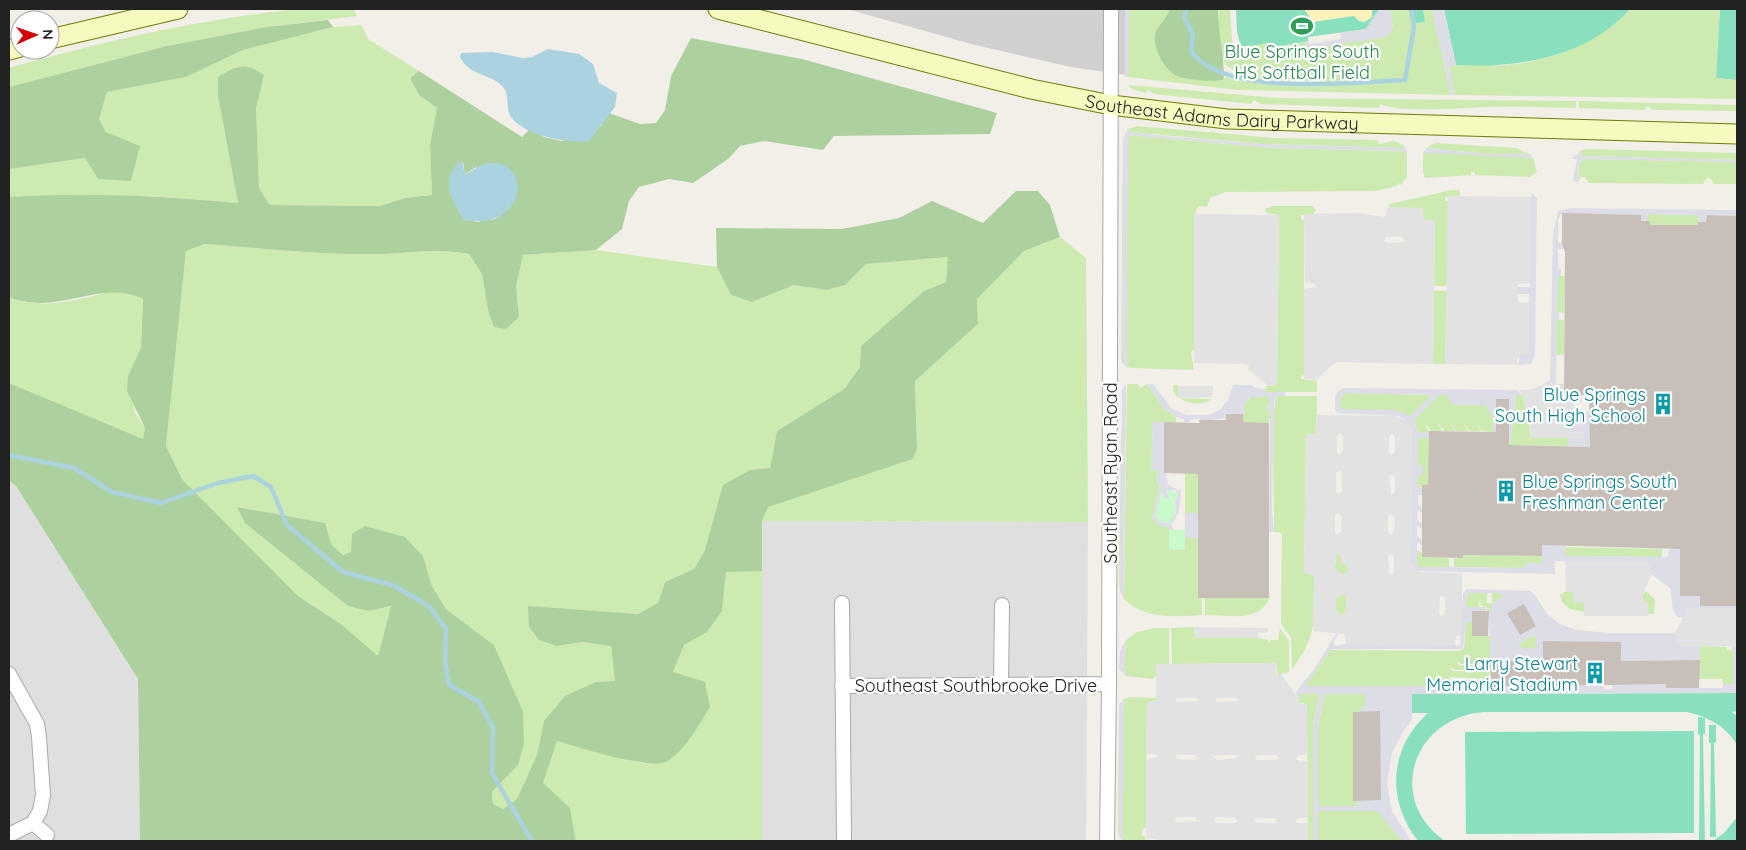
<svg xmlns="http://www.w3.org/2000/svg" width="1746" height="850" font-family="Quicksand,sans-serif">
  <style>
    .residential { fill: #e0dfdf }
    .religious { fill: #d0d0d0 }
    .grass { fill: #cdebb0 }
    .forest { fill: #add19e; fill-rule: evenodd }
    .sand { fill: #fff1ba }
    .park { fill: #c8facc }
    .pitch { fill: #88e0be }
    .parking { fill: #e2e2e2; fill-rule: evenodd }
    .plaza { fill: #dddde8; fill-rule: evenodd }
    .water { fill: #aad3df }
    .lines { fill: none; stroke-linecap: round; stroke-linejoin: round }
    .stream { stroke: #aad3df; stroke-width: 4.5 }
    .building { fill: #c7bfb8 }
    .street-casing { stroke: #a9a9a9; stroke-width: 16 }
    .secondary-casing { stroke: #707d05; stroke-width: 21 }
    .street { stroke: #fff; stroke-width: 14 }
    .secondary { stroke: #f7fabf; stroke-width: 19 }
    .labels { text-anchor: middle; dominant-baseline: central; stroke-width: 4.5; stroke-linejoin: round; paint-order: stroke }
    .leisure-label { font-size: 18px; fill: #27864d; stroke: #fff }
    .street-label { font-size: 18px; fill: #222; stroke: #fff }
    .culture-label { font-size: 18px; fill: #0d838f; stroke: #fff; text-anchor: end }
  </style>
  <rect width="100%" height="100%" fill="#f2efe9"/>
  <path class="residential" d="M9,480L16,486L138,679L140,841H9Z
    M762,521L1088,522L1086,841H762Z"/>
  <path class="religious" d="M847,9H1182V83L1071,67L975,45Z"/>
  <path class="grass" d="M298,9H354L357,16L266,27L167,46L9,87V68C104,41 199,19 298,9Z
    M1129,9H1170L1168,15L1155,32C1159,79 1183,81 1223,80L1225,77C1280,92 1349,85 1405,82L1415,23L1425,22L1423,9H1432L1451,95L1237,90L1128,77Z
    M1218,9H1230L1232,40L1238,58L1242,48L1250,47L1251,45L1270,43L1271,48L1305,42L1306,48L1393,28L1390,9H1411L1413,27L1404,77L1403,79L1331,82L1245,79L1247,72L1241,76L1225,64L1219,40Z
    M1630,9H1720L1716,78L1737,80V99L1455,95L1448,66C1467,63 1487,66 1506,65C1550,62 1600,42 1630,9Z
    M362,25L368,39L419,71L410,78L419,95L437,108L430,145L432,195L405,198L380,206L270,205L259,189L256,108L263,75L218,77V96L238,203C161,196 87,192 9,197V169L86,158L121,140L106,132L99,119L107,92L186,77L243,50L333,27Z
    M1128,85L1279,98L1576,101V108C1549,108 1521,106 1494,107C1470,107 1397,114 1381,104L1378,108L1261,104L1254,100L1251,104L1154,94L1148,90L1145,93L1132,89Z
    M1579,101L1737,105V111L1653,110L1647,106L1645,110L1579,108Z
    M1137,126L1276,138L1377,140L1379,144L1394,141L1405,146L1401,148L1262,144L1129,132L1128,129Z
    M1128,135L1272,148L1401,151L1407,153V177L1401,185L1399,183L1397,186L1376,191L1226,192L1210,198L1207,207L1199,206L1194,214V350L1191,352L1194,370L1131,368L1127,367L1125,362Z
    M1123,138L1124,141L1122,363L1121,360Z
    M1435,143L1516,148L1530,154H1486L1426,148Z
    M1588,149L1737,153V160L1581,156V150Z
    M1431,152L1533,158L1537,172L1530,177L1475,175V172H1471V175L1425,178L1423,173V153Z
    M1584,159L1737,162V184H1714L1711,179L1707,178L1703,184L1589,183L1585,177H1581L1578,182L1579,163Z
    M1452,190H1459L1461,195L1445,197V201H1448L1447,286H1434L1435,220H1424L1422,208L1390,207L1389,204Z
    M1271,206H1313L1316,210L1313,214L1301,215V219L1304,220V375L1301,376V379L1317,381V392H1265L1266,386L1277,385L1279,215L1266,213L1265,209Z
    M1650,214L1698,215L1699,225H1648V215Z
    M1060,237L1086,258L1088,522L762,521L768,506L913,459L917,449L915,381L978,324L977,299L1024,251Z
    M205,244C260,248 318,255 373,254C406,254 437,247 469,254L482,274L488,310L519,317L516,287L523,255L596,250L717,267L731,295L752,302L794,285L827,290L845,285L866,264L949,257L946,282L924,291L861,346L860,367L844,389L777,431L770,468L750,470L694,569L665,582L658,603L639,614L528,607L557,646L582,642L611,646L615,681L596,682L544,721L537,755L517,799L503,809L493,804L492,792L518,765L494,645L446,609L432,586L423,556L405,537L343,555L331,544L324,523L238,507L369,611L391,606L378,657L341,624L298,596L182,479L166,446L186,251Z
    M1558,276H1565L1564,313L1557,312Z
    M114,291L131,293L143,299L141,347L128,376L135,413L145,428L143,440L9,383V297C43,311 79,299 114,291Z
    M1434,291H1447L1445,364H1433Z
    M1557,320H1564V355H1556Z
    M1127,384H1138L1140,388L1147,384L1164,409L1176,417V422L1153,423L1151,470H1158L1157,482L1160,488L1152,518L1159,525L1168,526L1185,550V538H1198V598H1202V615C1174,617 1144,619 1124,599Z
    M1174,385H1178L1179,398L1212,399C1199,407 1181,404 1173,391Z
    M1346,393L1432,395L1410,417L1397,410H1342L1340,407V398Z
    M1439,395H1447L1453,405H1486L1493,418L1494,432L1482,431L1475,422L1481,431H1470L1463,423L1468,431H1456L1450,423L1455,431H1444L1437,422L1442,431H1431L1425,422L1429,432H1418L1414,420Z
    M1516,395H1522L1524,398L1531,438H1568V446L1510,445Z
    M1255,396H1268L1270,403L1266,408L1270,411L1269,423L1243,422C1243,411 1242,400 1255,396Z
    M1276,396H1317L1316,433L1306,435L1304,573L1314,575C1314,618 1319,633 1292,669L1291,638L1281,624L1282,533L1274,532L1273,420Z
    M1121,431H1123L1120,591L1119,581Z
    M1418,438H1429L1428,485L1418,488V475H1423V465H1418Z
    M1185,473L1198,474V513H1185Z
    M1564,547L1662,549V557L1565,556Z
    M1417,550L1422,553V557L1449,558V567H1419L1417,563Z
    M1336,554H1339L1347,564V572L1344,575L1340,574L1335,568Z
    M1463,555L1542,556V563H1525L1524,568L1454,567V558H1463Z
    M726,571H762V841H576L570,808L542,783L557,741L646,764L673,672L684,645L707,631L722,611Z
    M1566,591L1573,592L1584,602V612L1570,609L1562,602L1560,595Z
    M1646,591L1655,599L1654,614H1649L1643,602V594Z
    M1468,593H1487V603H1492V593H1500L1503,597L1491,605V611H1487V607L1481,606L1480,598L1479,607H1466Z
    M1341,594L1346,596V612L1343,615L1337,612L1335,607L1336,598Z
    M1205,598H1269C1260,623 1227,615 1205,615Z
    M1466,622H1472V636H1490V659L1475,658L1490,660V664H1461L1457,661L1459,665L1490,666V669L1456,670L1449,667L1453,671L1490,672L1487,679L1448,677L1451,679L1469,681H1466V686H1305L1330,650L1460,651L1464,649Z
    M1194,627L1195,638H1258L1268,640V643L1270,640H1278L1280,628L1289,641V672L1278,675L1276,663L1172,664L1171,628Z
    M1154,628H1169V664H1156V675L1153,679L1126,676L1124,665L1125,641L1137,632Z
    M1533,635L1537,637L1536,648H1518L1519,644Z
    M1700,646L1727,647V650H1731L1733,646V684L1723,685L1722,679H1699Z
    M1299,694H1320L1313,724V841H1308L1307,704L1298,703Z
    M1325,694H1364L1367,703L1361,709V712H1353V800H1357V806H1318V724Z
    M1130,697L1157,698L1158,700L1147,702L1146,827L1142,830V836H1145L1146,841H1123V709L1124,699Z
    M1119,705L1120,709L1119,836L1118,831Z
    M1318,811H1378L1402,841H1318Z"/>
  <path class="forest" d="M1170,9H1218C1217,23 1227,74 1223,80C1214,82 1186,80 1177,76C1166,71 1153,50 1155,35C1157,26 1167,19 1170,9Z
    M328,20L333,27L243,50L186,77L107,92L99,119L106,132L140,146L131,181L98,179L85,158L9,169V87L167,46L266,27Z
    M691,38L802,59L997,113L990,134L834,136L823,150L764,141L740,146L728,159L693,183L669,179L639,187L629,201L622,229L596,250L523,255L516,287L519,317L506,329L494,327L488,310L482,274L469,254C437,247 406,254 373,254C318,255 260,248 205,244L186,251L166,446L182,479L298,596L341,624L378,656L391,606L369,611L348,606L245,523L237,507L325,523L331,544L343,555L351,552L352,534L365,526L405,537L423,556L432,586L446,609L494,645L523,712L524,744L518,765L492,792L493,804L503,809L517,799L537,755L544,721L565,696L596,682L615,681L611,646L582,642L557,646L539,640L529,627L528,606L638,614L658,603L665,582L694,569L705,550L723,485L750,470L770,468L777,431L844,389L860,367L861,346L924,291L946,282L948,257L866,264L845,285L827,290L794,285L752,302L731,295L717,267L716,228L842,229L899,218L932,201L983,223L1016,191H1038L1050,205L1060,237L1024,251L977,299L978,324L915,381L917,449L913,459L768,507L762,521V571L726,572L722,611L707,632L684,645L673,672L705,682L710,707C698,726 687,748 668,761C654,771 577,747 557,741L543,783L570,808L576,841H140L138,679L16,486L9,480V383L143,439L145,428L127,391L128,376L141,347L143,299C100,278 59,317 9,297V197C87,192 161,196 238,203L218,96V77C235,66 246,62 264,75L256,108L259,188L270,205L380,206L405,198L432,195L430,145L437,108L419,95L410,78L419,71L522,137L530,129L544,137L562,141L601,126L609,113L640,124L656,123L665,110L671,76ZM460,162L463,163L465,174L476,167L511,207L495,219L475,222Z"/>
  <path class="sand" d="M1304,9H1372C1374,15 1371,20 1365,22L1359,21L1354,16L1313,22Z"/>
  <path class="park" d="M1170,490L1178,494C1174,504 1178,513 1170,522L1162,523L1155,516L1162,492Z
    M1169,530H1185V550H1169Z"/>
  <path class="pitch" d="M1236,9H1304L1313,22L1354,16L1359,21L1365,22L1372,17V9L1379,10L1366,29L1308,37V41L1271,48L1269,43L1241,47L1237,32Z
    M1413,9H1423L1425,22L1415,23Z
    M1444,9H1630C1586,58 1518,68 1456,65Z
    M1720,9H1737V80L1716,78Z
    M1737,693V711L1732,712L1737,716V745C1726,726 1708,717 1687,712H1484C1413,717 1385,800 1445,841H1418C1386,800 1389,748 1428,713H1412V694Z
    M1698,717L1705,718V734H1703L1705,841H1699L1700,735L1698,734Z
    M1709,725H1716V742L1714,743L1716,837H1710L1711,743H1709Z
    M1694,731V833L1466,834L1465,732Z
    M1737,817V841H1713L1725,832Z"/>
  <path class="parking" d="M1448,196L1531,197L1530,283L1518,284L1517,294L1518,302L1530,303L1529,355H1521L1517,359L1518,365L1445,364Z
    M1388,207L1422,208L1424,220H1435L1433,364L1336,362L1316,380L1304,379V289L1317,287L1314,283H1305L1304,214L1358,213L1385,217ZM1386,237H1403L1405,242L1387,243L1384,241Z
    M1194,214L1279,215L1277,385H1267L1248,369L1249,366L1246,364L1194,363Z
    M1550,380L1555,384H1564V395H1582V402H1574V415H1565V419H1585V427H1565V431H1584V438H1531L1524,398L1519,390L1534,389Z
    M1179,386H1213L1212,397L1179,398Z
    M1317,415L1395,416L1406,420L1411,425L1413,434L1411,564L1418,572L1462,573V635L1456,636L1455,646L1346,644V638L1343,634L1313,631L1314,575L1304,573L1306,435L1316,433ZM1340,433L1343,437V451L1339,455L1337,452V436ZM1392,434L1395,437V452L1391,455L1389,452V437ZM1340,470L1342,473V491L1340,494L1336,492V473ZM1391,474L1395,477V492L1391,495L1389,477ZM1338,513L1342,517L1341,531L1337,535L1335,532V516ZM1391,514L1395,517L1394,532L1390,535L1388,532V517ZM1336,554L1341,556V564H1347V572L1344,575L1340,574L1335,568ZM1391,554L1394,557V572L1390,575L1388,557ZM1341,594L1346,596V612L1343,615L1337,612L1335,607L1336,598ZM1440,595L1445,598V614L1441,616L1439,613Z
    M1565,561L1651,562V575L1643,594V602H1648L1649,616H1584V603L1574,602L1573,592L1566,591Z
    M1686,608H1737V646H1677L1675,633L1683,618H1686Z
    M1194,627L1268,628V632L1258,633V638H1195Z
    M1276,663L1277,674L1282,675L1296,695L1297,703L1307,704V755H1299L1296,758L1298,761H1308V818H1298L1295,821L1298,823H1308V841H1157L1155,839H1146V759L1158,757L1156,754H1146L1147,702L1158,700L1156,698V664ZM1177,698H1196L1198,701L1177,702L1175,700ZM1217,698H1236L1238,701L1217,702L1215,700ZM1177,755H1195L1198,758L1196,760L1177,759L1175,756ZM1217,755H1237L1238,758L1217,760L1214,757ZM1257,755H1276L1278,757L1276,760H1257L1255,757ZM1177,817H1195L1197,821L1176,822L1175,820ZM1217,817L1235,818L1238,821L1235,823H1217L1214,820ZM1275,818L1277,820L1275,823H1257L1254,821L1256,818Z"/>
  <path class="plaza" d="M1125,9H1129L1128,77H1125Z
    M1379,9H1390L1393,28L1387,37L1306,49L1305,42L1308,41L1309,44L1341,39L1340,33L1366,29Z
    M1432,9H1444L1456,65L1449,66L1455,95H1451Z
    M1128,129L1129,132L1174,137L1262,144L1401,148L1405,146L1407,153L1401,151L1272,148L1128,135L1127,367L1122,363L1123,138Z
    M1426,148L1486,154H1530L1533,158L1423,153Z
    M1581,150V156L1737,160V162L1584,159L1579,163L1578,182H1576L1573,181L1577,159H1572Z
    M1531,193L1537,198L1535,355L1531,364L1518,365L1520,355L1529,354V294H1517V287H1530Z
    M1571,208L1737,210V216L1707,215L1706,232H1699L1698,215L1650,214L1648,216V232H1641L1640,215L1561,214L1558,220V243H1569V249H1558V269H1561V276L1558,277L1557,312H1559V320H1557L1556,384H1555L1550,380L1553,235L1558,211Z
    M1147,384H1153L1172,409L1187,415H1209L1221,409L1228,400L1233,385H1252L1255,388L1265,389V392H1285V396H1276L1274,404L1272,511L1274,532H1269L1270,411L1266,408L1270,403L1268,396L1249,398L1244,406L1245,414L1225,422V418L1210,420V422H1199V419H1190V422H1184V419L1176,417L1164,409Z
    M1126,385V391L1124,599L1120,591L1122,389Z
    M1346,388L1516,390L1522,395H1516L1510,445H1494L1493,418L1486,405H1452L1447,395H1439L1414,420L1418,432H1429V438H1418V465H1423V475H1418V488H1422V495H1418V504L1422,508V513L1418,510L1417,520L1422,524V529L1417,525V536L1422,540V546L1417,542V563L1419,567L1524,568L1525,563H1542V536L1559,545L1566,546L1565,556L1668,557L1669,549H1682L1680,596H1700V606H1737V608H1687L1686,618L1678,617L1673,611L1670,588L1651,574L1650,562L1555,561V574L1416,571L1411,564L1412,428L1406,420L1398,416L1338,413L1335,409V397L1339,390ZM1346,393L1432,395L1410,416L1397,410L1342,409L1340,407V398Z
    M1582,412H1590V447L1568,446V438H1584V431H1565V427H1585V420L1565,419V415H1581Z
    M1153,422H1164V473H1166L1168,485L1181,491L1179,512L1171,525L1174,530L1159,525L1152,518L1160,487L1157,482L1158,470H1151ZM1167,490H1175L1178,494L1175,502L1176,513L1170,522L1165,523L1160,522L1155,516L1162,492L1165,499H1169Z
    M1185,513H1198V538H1185Z
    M1467,589L1530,591L1536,596L1547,614L1560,624L1576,630L1610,633H1675L1678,646H1700V660L1621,661V643L1558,641L1543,661H1490L1489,611H1491V605L1503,597L1500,593H1468L1466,607H1486V611H1472V622H1466L1463,649H1331L1305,686H1466L1467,690H1501L1502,686L1551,685V690H1561L1562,685H1603L1604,689H1612L1613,685L1666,684L1690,688H1722L1723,685L1733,684V646H1737V693L1412,694V720L1402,734L1392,753L1387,783L1392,811L1411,841H1402L1377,811H1318V841H1313V724L1320,694H1299L1297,703L1296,692L1314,669L1336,634H1338L1333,643L1335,646L1346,644L1460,645L1463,594ZM1533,635L1536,637V648H1519V644ZM1325,694H1364L1366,703L1361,709V712L1380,800H1357V806H1318V724Z
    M1125,641L1124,665L1126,676L1119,669L1120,651Z
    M1124,699L1123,841H1122L1119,836V705Z"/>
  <path class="water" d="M548,49L579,54L593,64L599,83L617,93L615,107L589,141C569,144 523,135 511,117C505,108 510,95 503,87C491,73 470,77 460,57L461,53L493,52L522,58L532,57Z
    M460,162H462L465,174C475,170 481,162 493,163C533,164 525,231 464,220C452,202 439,179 460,162Z"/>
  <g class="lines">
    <path class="stream" d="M1187,9L1184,17L1193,35L1191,51C1223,98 1352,82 1405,80L1414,27L1411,9
      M1237,78L1247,73
      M9,455L74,468L112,492L161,503L218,483L253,476L271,487L287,525L343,572L392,585L429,606L446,629L445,661L449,685L479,702L493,728L492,773L532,841"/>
  </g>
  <path class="building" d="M1562,213L1641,215V221H1650V225H1698V222H1706L1707,215L1737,216V606H1700V596H1680V549L1542,545V556L1463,555V558L1422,557V485H1428L1429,431L1496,432V399H1509V445L1590,447L1589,395H1564L1565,252L1562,243Z
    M1226,414H1243V422L1269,423V598H1198V474L1164,473V422L1200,423L1199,420H1226Z
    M1524,604L1536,626L1520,635L1507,613Z
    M1472,611H1489L1488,636H1472Z
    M1543,641L1621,642V661L1700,660L1699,688H1666V684L1613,685H1562V690H1551V685L1502,686V690H1491L1490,661H1543Z
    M1380,711L1381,800L1353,801V712Z"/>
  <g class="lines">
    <g class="street-casing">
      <path id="street" d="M842,603L844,841
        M9,674L37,724L39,737L43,795L40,811L33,823
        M1001,685L1002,605
        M842,686L1109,684
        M33,823L47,835
        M9,835L33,823
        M1107,841L1109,684L1111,9"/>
    </g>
    <g class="secondary-casing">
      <g id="secondary">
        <path id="s1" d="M718,9L1031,89L1111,105L1227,119L1737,134"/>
        <path d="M50,39L178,9"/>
        <path d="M9,50L20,47"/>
      </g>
    </g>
    <use href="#street" class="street"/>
    <use href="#secondary" class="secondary"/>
  </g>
  <defs>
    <g id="stadium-bare" transform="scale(1.725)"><path d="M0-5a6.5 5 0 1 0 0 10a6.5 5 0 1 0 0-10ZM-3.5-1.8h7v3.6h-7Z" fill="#2e9e5b" stroke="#fff" stroke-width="2.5" paint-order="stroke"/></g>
    <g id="building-bare" transform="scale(1.725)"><path d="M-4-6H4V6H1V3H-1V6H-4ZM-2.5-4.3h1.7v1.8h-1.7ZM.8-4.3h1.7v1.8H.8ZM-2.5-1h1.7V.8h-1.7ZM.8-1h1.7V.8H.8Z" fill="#0f9aa8" stroke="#fff" stroke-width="2.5" paint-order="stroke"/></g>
  </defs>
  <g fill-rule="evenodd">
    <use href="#stadium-bare" x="1302" y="26"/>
    <use href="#building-bare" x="1663" y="404"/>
    <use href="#building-bare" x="1506" y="491"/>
    <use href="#building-bare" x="1595" y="673"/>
  </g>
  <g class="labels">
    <g class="leisure-label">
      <text x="1302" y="51">Blue Springs South<tspan x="1302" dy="21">HS Softball Field</tspan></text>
    </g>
    <g class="street-label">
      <text stroke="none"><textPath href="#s1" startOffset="516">Southeast Adams Dairy Parkway</textPath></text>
      <text transform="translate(1110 473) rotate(-90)">Southeast Ryan Road</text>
      <text x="976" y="685">Southeast Southbrooke Drive</text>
    </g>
    <g class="culture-label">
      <text x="1646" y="394">Blue Springs<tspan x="1646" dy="21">South High School</tspan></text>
      <text x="1522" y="481" text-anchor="start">Blue Springs South<tspan x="1522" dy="21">Freshman Center</tspan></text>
      <text x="1578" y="663">Larry Stewart<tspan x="1578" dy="21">Memorial Stadium</tspan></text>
    </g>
  </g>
  <rect width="1746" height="850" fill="none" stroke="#222222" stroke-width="20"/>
  <g transform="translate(35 35) rotate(88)"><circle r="24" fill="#ffffff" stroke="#a7a7a7"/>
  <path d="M0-4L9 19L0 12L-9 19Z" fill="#d40000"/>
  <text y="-8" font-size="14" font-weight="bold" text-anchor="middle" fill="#222222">N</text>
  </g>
</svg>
